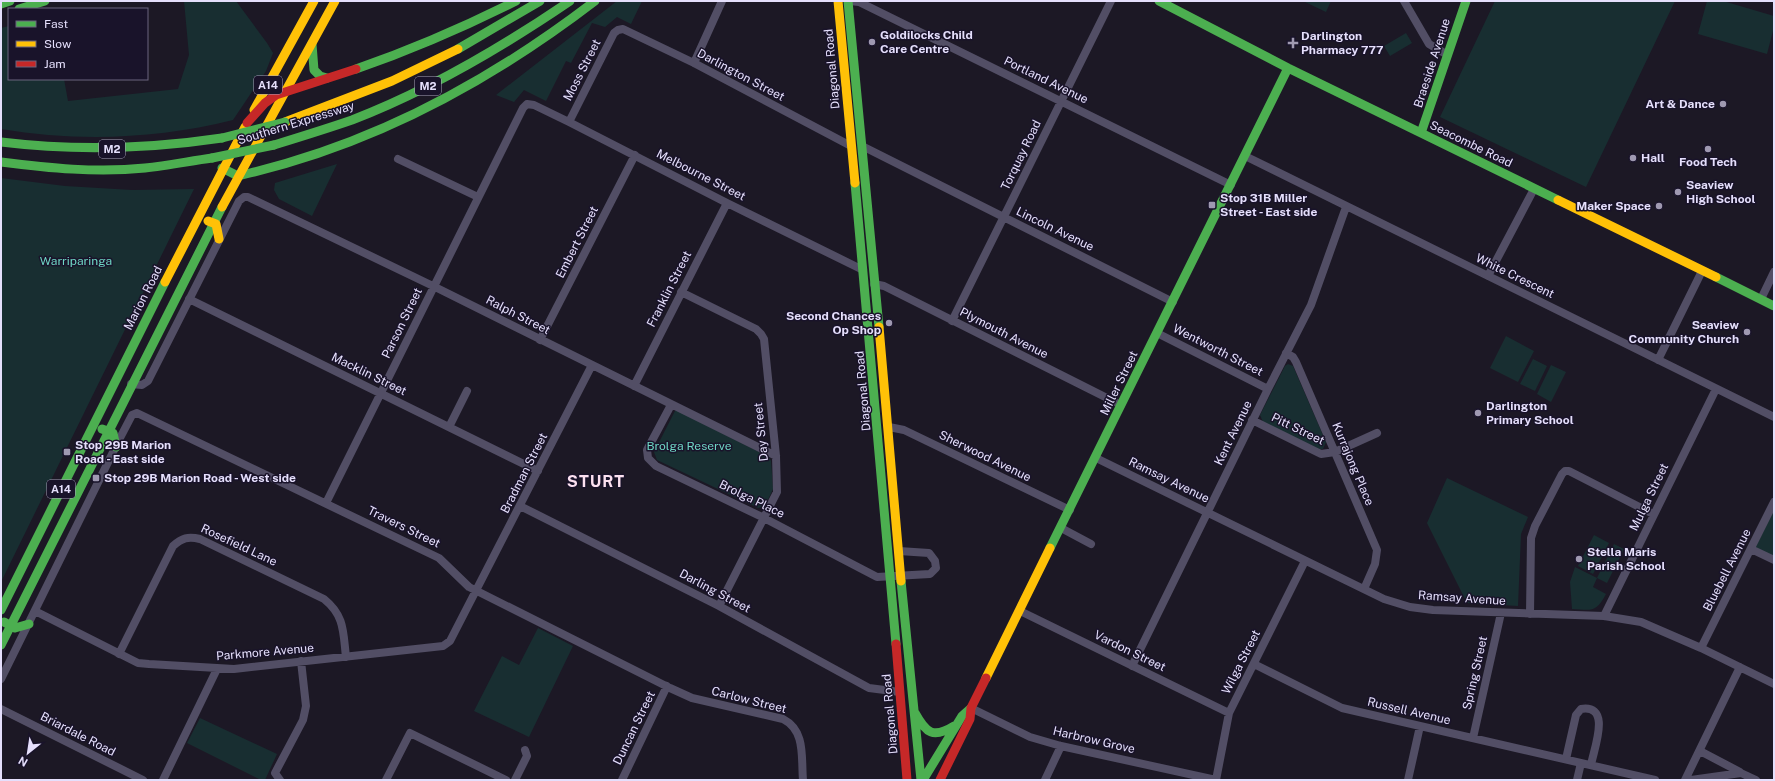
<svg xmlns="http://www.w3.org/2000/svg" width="1775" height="781" font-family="'Public Sans',sans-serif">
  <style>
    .green { fill: #182e31 }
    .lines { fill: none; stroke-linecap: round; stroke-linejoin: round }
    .street { stroke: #524e65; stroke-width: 8 }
    .fast { stroke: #4caf50; stroke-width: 9 }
    .slow { stroke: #ffc107; stroke-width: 9 }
    .jam { stroke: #c62828; stroke-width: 9 }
    .fast-bridge { stroke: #4caf50; stroke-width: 9 }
    .poi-dot { fill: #9f99b1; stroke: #19132a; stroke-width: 1.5 }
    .labels { text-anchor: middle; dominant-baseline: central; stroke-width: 3; stroke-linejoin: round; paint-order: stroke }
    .shield { fill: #19132a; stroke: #a8a2bd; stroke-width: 1 }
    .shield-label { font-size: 11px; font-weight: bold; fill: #e5dffc }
    .poi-label { font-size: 12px; font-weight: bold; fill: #e5dffc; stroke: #19132a; text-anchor: start }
    .street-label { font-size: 12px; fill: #e5dffc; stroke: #19132a }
    .park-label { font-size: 12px; fill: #6fd8c6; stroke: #19132a }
    .district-label { font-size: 16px; font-weight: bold; letter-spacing: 1px; fill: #fce1f0; stroke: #19132a }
  </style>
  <rect width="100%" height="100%" fill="#1c1825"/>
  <path class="green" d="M184,1H236L267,43L273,53L266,71L233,120C157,139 78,142 1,129V28L9,26V79H64L68,101L178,89L189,55Z
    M617,1H642L631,24L617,17L605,27L592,23L571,63L566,61L546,101L524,90L514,102L496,95Z
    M1303,1H1331L1326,12Z
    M1495,1H1675L1586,187L1440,117Z
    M1707,1H1723L1774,16V27L1767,54L1698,34Z
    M1406,33L1412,43L1390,56L1384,46Z
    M337,164L312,216L279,199L274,190L275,183Z
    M1,178L65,186L132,190L194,189L1,582Z
    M1506,336L1534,351L1518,382L1490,368Z
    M1533,359L1547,366L1535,391L1520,384Z
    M1288,364L1293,366L1326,442L1323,449H1319L1263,422L1260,415L1285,366Z
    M1551,365L1566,372L1551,402L1537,394Z
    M675,411H678L769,457L771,461L773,489L765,506L758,508L657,460L654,452Z
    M1447,478L1528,517L1521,534L1518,606L1467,603L1427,523Z
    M1774,510V558L1755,548Z
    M1594,535L1609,543L1593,574L1578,566Z
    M1614,544L1624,549L1607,583L1597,578L1593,587L1606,594C1596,613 1592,610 1572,609L1570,582L1575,567L1597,578Z
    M538,628L573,646L529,737L474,711L502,656L519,665Z
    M200,718L277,754L265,780H261L187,743Z"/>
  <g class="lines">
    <path class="street" d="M850,1L859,2L1231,185
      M1404,1L1429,44L1446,54
      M694,63L722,1
      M569,122L614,33L618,30L623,29L694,63L851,146
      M862,146L1173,302
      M1245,156L1774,417
      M398,159L478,197
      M1488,276L1534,189
      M874,284L884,286L1121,405
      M681,292L756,329L761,334L764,339L776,456L777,492L719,606
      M189,299L538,471
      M1761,299L1774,272
      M952,321L1111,1
      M1157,333L1268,389
      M540,340L635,155
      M1286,353L1293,357L1296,362L1377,550L1375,564L1364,589
      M1658,360L1702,271
      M131,384L142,385L148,381L239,201L244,197H248L433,286L776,456
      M634,386L727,203
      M671,405L647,450L648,458L656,466L764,518L877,577L930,574L936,568L935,561L929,553L899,551
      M1252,420L1321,454L1335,452L1377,433
      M449,427L467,391
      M889,427L904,430L1070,510
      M1096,458L1384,599L1410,607L1433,610L1604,616L1641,622L1701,648L1774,684
      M326,503L523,108L527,104L534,105L569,122L727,203L863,270
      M520,506L719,606L869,688L900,692
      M1061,528L1091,544
      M1751,549L1774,560
      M35,611L138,663L149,664L234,669L443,646L450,641L592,365
      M1020,611L1229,713
      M1530,614L1531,538L1535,526L1562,474L1565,471H1569L1653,514
      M1604,616L1716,389
      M1701,648L1774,502
      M119,654L173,546C182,538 188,536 200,539L324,599C345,616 343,632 346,657
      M1254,664L1342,708L1655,780
      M1132,666L1268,389L1311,305L1346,207
      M1,679L120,438L132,415L137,413L439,558L469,587L670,688L692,698L783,719C806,731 801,757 803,780
      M971,708L1030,737L1061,746L1216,780
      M1,709L143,780
      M1473,738L1501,613
      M1700,751L1740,772
      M1566,759L1576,715L1581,709C1612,704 1594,748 1591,765
      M163,780L217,669
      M280,780L275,773L303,720L306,706L301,661
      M386,780L410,733L506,780
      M515,780L527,756L525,750
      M622,780L667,686
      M1045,780L1061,746
      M1216,780L1229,713L1305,561
      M1408,780L1420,726
      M1577,780L1581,763
      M1685,780L1740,667
      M1691,780L1741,773L1756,780"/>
    <path class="fast" d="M848,1L879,327
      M1159,1L1288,68L1558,200
      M1,4L10,1
      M19,9L45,1
      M312,44L314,70L320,76L327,78
      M458,49L540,1
      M356,69C411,50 464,27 516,1
      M1421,133L1466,1
      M1,142C75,151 148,149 222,138
      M274,145C300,137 326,129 352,120C430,90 501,48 570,1
      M1,162C48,168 97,173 145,168C167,166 190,161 212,158
      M222,168L238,176L250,173C376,143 492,80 595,1
      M855,183L896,644
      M1716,277L1774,306
      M102,429L113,433L116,447
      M1050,548L1288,68
      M901,581L921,780
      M1,610L165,282
      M4,622L15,628L29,624
      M1,645L222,207
      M915,713C926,733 933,739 954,726
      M923,780L962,716L971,708"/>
    <path class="slow" d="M838,1L855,183
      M254,110L314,1
      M285,122L392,81L458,49
      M1558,200L1716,277
      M222,207L335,1
      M208,221L216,224L219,239
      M165,282L245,127
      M879,327L901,581
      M986,678L1050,548"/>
    <path class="jam" d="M247,123L265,103L276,95L356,69
      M896,644L907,780
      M940,780L970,719L971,708L986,678"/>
    <path class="fast-bridge" d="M222,138L285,122
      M212,158L274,145"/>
  </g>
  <g class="poi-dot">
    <circle cx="872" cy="42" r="4"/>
    <path d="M1291 37h4v4h4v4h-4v4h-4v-4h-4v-4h4z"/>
    <circle cx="1723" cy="104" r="4"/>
    <circle cx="1708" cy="149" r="4"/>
    <circle cx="1633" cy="158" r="4"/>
    <circle cx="1678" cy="192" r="4"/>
    <rect x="1208" y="201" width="8" height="8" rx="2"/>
    <circle cx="1659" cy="206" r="4"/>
    <circle cx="889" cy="323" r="4"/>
    <circle cx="1747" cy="332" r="4"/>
    <circle cx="1478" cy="413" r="4"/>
    <rect x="63" y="448" width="8" height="8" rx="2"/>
    <rect x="92" y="474" width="8" height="8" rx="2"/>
    <circle cx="1579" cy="559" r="4"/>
  </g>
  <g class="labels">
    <g class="shield">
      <rect x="254" y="76" width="28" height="18" rx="3"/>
      <rect x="415" y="77" width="26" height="18" rx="3"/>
      <rect x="99" y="140" width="26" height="18" rx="3"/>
      <rect x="47" y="480" width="28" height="18" rx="3"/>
    </g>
    <g class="shield-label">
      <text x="268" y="85">A14</text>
      <text x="428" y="86">M2</text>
      <text x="112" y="149">M2</text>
      <text x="61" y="489">A14</text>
    </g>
    <g class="poi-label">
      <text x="880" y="35">Goldilocks Child<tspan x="880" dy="14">Care Centre</tspan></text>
      <text x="1301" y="36">Darlington<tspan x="1301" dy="14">Pharmacy 777</tspan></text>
      <text x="1715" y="104" text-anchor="end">Art &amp; Dance</text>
      <text x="1641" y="158">Hall</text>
      <text x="1708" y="162" text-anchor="middle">Food Tech</text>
      <text x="1686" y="185">Seaview<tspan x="1686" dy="14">High School</tspan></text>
      <text x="1220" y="198">Stop 31B Miller<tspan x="1220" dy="14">Street - East side</tspan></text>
      <text x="1651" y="206" text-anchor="end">Maker Space</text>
      <text x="881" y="316" text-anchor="end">Second Chances<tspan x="881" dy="14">Op Shop</tspan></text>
      <text x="1739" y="325" text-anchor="end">Seaview<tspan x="1739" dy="14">Community Church</tspan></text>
      <text x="1486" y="406">Darlington<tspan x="1486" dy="14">Primary School</tspan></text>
      <text x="75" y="445">Stop 29B Marion<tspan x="75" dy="14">Road - East side</tspan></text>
      <text x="104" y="478">Stop 29B Marion Road - West side</text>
      <text x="1587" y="552">Stella Maris<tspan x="1587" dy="14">Parish School</tspan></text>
    </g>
    <g class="street-label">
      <text transform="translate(1432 63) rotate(-72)">Braeside Avenue</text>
      <text transform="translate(832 69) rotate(-95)">Diagonal Road</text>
      <text transform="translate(582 70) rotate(-63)">Moss Street</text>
      <text transform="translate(741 75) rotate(28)">Darlington Street</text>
      <text transform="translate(1046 80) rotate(26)">Portland Avenue</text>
      <text transform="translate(296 123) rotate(-17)">Southern Expressway</text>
      <text transform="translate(1471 144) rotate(26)">Seacombe Road</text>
      <text transform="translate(1021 155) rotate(-64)">Torquay Road</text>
      <text transform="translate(701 175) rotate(27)">Melbourne Street</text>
      <text transform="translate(1055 229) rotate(26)">Lincoln Avenue</text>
      <text transform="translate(577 242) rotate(-63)">Embert Street</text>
      <text transform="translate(1515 276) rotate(26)">White Crescent</text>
      <text transform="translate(669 289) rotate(-63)">Franklin Street</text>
      <text transform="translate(143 298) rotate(-63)">Marion Road</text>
      <text transform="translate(518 315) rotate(27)">Ralph Street</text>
      <text transform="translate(402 323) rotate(-64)">Parson Street</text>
      <text transform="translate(1004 333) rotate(27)">Plymouth Avenue</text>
      <text transform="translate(1218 350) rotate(27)">Wentworth Street</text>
      <text transform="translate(369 374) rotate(26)">Macklin Street</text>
      <text transform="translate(1119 383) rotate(-64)">Miller Street</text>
      <text transform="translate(863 391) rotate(-95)">Diagonal Road</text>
      <text transform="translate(1298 429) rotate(26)">Pitt Street</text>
      <text transform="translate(761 432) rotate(-96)">Day Street</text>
      <text transform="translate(1233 433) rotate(-64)">Kent Avenue</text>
      <text transform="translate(985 456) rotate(26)">Sherwood Avenue</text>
      <text transform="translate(1353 464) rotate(67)">Kurrajong Place</text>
      <text transform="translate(524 473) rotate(-63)">Bradman Street</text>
      <text transform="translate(1169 480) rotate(26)">Ramsay Avenue</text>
      <text transform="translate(1649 497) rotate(-64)">Mulga Street</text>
      <text transform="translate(752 499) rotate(26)">Brolga Place</text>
      <text transform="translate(404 527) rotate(26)">Travers Street</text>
      <text transform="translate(239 545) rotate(25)">Rosefield Lane</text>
      <text transform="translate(1727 570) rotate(-63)">Bluebell Avenue</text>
      <text transform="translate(715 591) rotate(28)">Darling Street</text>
      <text transform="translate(1462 598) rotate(4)">Ramsay Avenue</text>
      <text transform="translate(1130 651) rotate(26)">Vardon Street</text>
      <text transform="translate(265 652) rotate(-5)">Parkmore Avenue</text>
      <text transform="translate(1241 662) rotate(-63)">Wilga Street</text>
      <text transform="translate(1475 673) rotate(-77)">Spring Street</text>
      <text transform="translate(749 700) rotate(14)">Carlow Street</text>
      <text transform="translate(1409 711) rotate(13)">Russell Avenue</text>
      <text transform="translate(890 714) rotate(-95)">Diagonal Road</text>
      <text transform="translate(634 728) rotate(-64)">Duncan Street</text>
      <text transform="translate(78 734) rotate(27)">Briardale Road</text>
      <text transform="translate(1094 740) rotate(13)">Harbrow Grove</text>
    </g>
    <g class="park-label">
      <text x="76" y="261">Warriparinga</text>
      <text x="689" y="446">Brolga Reserve</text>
    </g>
    <g class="district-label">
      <text x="596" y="481">STURT</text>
    </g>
  </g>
  <rect width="1775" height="781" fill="none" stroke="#e5dffc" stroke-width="4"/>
  <rect x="8" y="8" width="140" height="72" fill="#19132a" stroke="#6b657e"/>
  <rect x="16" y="21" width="20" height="6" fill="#4caf50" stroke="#6b657e"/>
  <text x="44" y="28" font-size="12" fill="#e5dffc">Fast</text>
  <rect x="16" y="41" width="20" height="6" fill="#ffc107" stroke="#6b657e"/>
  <text x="44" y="48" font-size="12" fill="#e5dffc">Slow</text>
  <rect x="16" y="61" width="20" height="6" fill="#c62828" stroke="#6b657e"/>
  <text x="44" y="68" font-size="12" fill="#e5dffc">Jam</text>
  <g transform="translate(28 753) rotate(210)" stroke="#19132a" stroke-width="3" paint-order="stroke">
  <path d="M0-3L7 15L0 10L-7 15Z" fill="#e5dffc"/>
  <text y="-6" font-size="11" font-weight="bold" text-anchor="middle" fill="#e5dffc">N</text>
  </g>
</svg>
